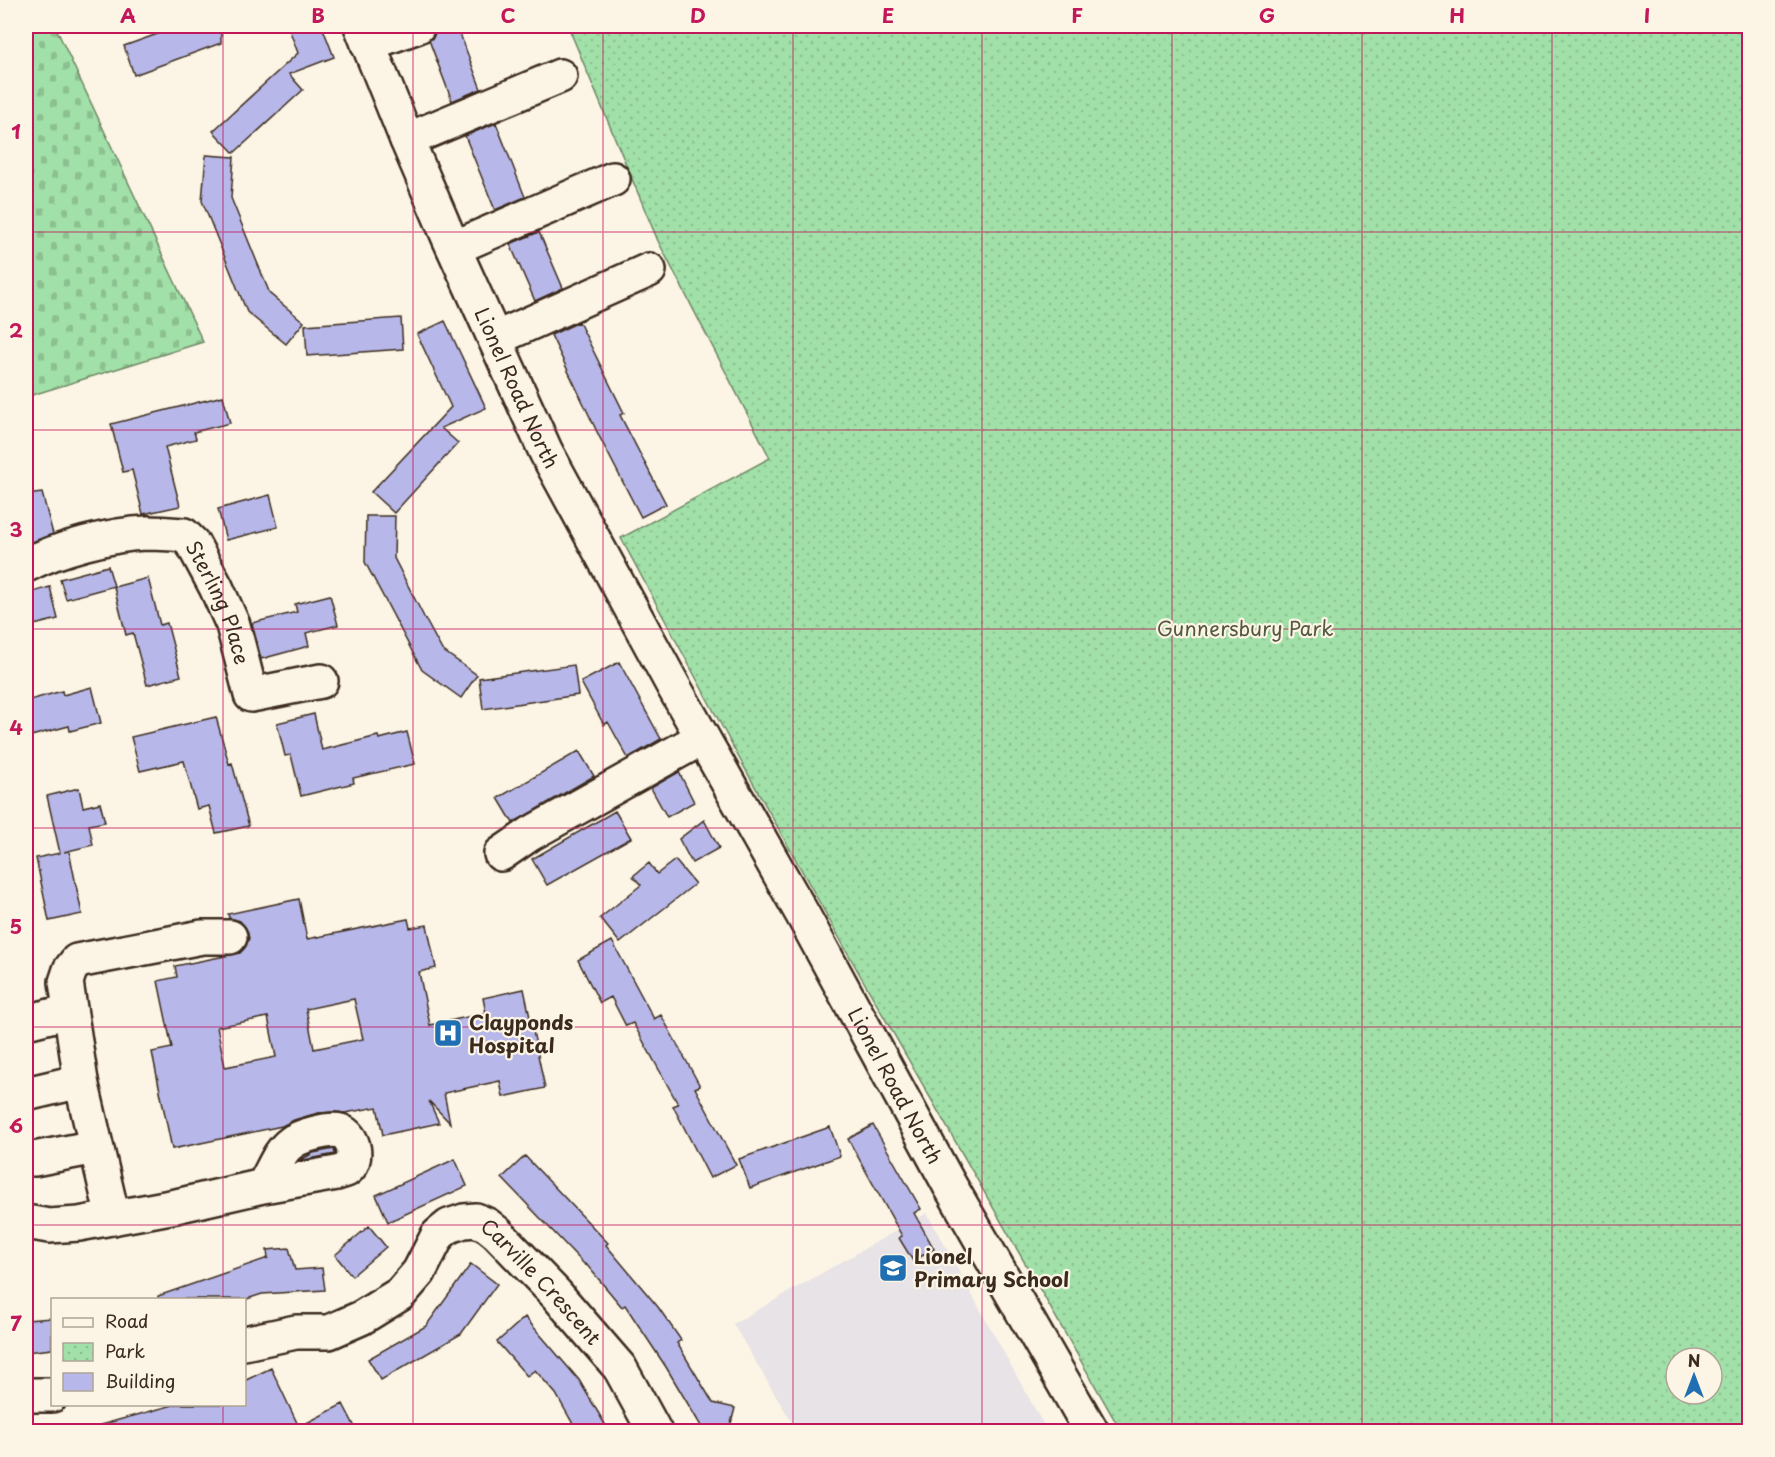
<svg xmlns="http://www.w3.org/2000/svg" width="1775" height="1457" font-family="'Playpen Sans',sans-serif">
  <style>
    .built { fill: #e7e3e6 }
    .cemetery { fill: url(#cemetery-stones); stroke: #6e8563; stroke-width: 1.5 }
    .park { fill: url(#park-dots); stroke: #6e8563; stroke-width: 1.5; fill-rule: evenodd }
    .building { fill: #b7b8e9; stroke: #3b2a1e; stroke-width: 1.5; fill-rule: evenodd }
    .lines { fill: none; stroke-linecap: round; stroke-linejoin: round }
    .minor-casing { stroke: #3b2a1e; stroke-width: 38 }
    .minor { stroke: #fcf5e5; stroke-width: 33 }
    .grid { fill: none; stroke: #c2185b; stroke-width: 1.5; stroke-opacity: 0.55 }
    .labels { text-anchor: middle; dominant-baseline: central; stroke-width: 4.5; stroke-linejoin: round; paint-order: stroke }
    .street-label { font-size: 20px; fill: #3b2a1e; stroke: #fcf5e5 }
    .park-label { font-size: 20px; fill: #545840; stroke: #fcf5e5 }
    .poi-label { font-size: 20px; font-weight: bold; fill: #3b2a1e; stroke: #fcf5e5; text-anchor: start }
    .neatline { fill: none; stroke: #c2185b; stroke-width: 2 }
    .grid-label { font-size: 20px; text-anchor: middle; font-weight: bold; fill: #c2185b }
  </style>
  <defs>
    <pattern id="cemetery-stones" width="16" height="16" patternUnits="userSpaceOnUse" patternTransform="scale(1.5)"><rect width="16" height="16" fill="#a1e0a8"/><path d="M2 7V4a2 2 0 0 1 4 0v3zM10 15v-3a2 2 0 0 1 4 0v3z" fill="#8cc090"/></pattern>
    <pattern id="park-dots" width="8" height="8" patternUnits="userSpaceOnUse" patternTransform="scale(1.5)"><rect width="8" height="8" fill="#a1e0a8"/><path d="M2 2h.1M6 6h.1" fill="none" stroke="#8cc090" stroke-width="1.8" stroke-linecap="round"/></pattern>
  </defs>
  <rect width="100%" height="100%" fill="#fcf5e5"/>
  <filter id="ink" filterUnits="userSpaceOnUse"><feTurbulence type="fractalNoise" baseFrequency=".0167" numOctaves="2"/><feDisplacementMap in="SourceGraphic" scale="12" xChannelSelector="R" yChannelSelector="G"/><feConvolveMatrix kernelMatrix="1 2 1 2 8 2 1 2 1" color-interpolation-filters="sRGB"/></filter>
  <g filter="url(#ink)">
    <path class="built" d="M927,1213L1047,1431H797L733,1324Z"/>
    <path class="cemetery" d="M26,26H55L203,342L26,397Z"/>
    <path class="park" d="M568,26H1749V1431H1121L860,975L733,747L621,538L770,458L658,241ZM1676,1358H1712V1394H1676Z"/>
    <path class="building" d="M180,26H218L221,35V43L134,75L124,46Z
      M288,26H322L334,57L289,74L303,90L234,153L213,131L298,53Z
      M436,26H457L481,89L452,101L429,40L433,38L436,30Z
      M496,123L525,197L495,210L465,136Z
      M206,155L234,157L231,198L270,294L304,322L286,344L247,312L202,201Z
      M539,232L563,288L535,301L510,244Z
      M401,318L403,349L307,356L305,325Z
      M445,321L486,408L441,428L458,443L394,513L371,492L451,407L417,334Z
      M579,322L624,413L620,415L666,504L641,517L599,436L551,335Z
      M223,396L230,423L194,432L196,439L165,447L180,506L143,514L132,470L123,472L111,424Z
      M42,493L53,534L26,545V495Z
      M270,495L278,527L226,540L218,509Z
      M366,516H395L394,558L424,617L442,650L477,675L461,698L422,670L365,562Z
      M108,566L114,586L66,599L60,579Z
      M148,578L160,625L167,623L181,676L147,685L133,633L126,635L114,587Z
      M50,587L58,619L26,627V594Z
      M330,595L338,625L306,633L309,646L261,659L252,623L297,612L295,604Z
      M619,662L661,739L628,758L608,722L604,725L581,682Z
      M574,665L578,695L483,709L479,678Z
      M92,687L101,723L70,731L69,726L31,736L26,715V701L62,691L63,695Z
      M314,714L322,750L378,736L379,739L407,732L415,764L353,778L354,783L301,796L291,755L285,756L277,723Z
      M216,717L229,764L232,763L249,826L216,833L209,806L197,809L184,761L140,771L131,737Z
      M579,751L594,776L513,823L498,798Z
      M679,772L694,802L667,817L651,788Z
      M79,788L83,807L100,803L105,822L89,825L93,845L64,852L69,851L82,914L49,921L36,858L60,853L47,796Z
      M615,811L631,838L547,885L532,859Z
      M704,820L719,848L692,863L679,839Z
      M675,860L695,884L620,943L600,918L641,885L633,876L649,863L657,874Z
      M299,899L307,939L408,919L410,928L427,925L436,968L419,972L430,1025L486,1013L483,998L524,989L545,1088L503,1097L500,1081L444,1093L450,1123L429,1101L439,1123L383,1135L377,1107L345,1113L334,1112L318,1113L294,1120L282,1126L172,1149L152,1052L172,1048L158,981L177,977L175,966L240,953L246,946L249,938L246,928L240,921L229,918L228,914ZM354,999L363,1039L314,1049L306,1009ZM268,1017L276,1057L225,1067L217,1027Z
      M612,941L654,1019L661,1015L687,1062L700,1086L695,1088L736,1165L710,1178L673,1106L678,1104L633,1023L626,1026L611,997L600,1003L578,960Z
      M873,1125L921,1209L914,1213L934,1249L913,1261L899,1238L902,1236L848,1139Z
      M830,1127L840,1156L750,1188L739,1159Z
      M334,1149L335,1154L299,1161L313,1153Z
      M525,1156L608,1243L606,1245L658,1307L681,1340L677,1343L713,1403L735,1408L729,1431H704L666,1367L625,1305L622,1307L586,1264L585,1265L502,1178Z
      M455,1159L467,1186L388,1222L376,1195Z
      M369,1226L386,1247L352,1276L335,1255Z
      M289,1248L295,1270L322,1268L325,1290L262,1294L247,1299H158V1296L268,1258L267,1250Z
      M471,1264L497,1284L461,1334L381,1380L368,1359L426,1326Z
      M525,1317L579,1380L609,1431H577L556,1394L535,1370L527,1376L497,1342Z
      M52,1318V1349L26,1352V1320Z
      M271,1368L299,1427L343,1404L357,1431H101L100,1425L177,1404H244V1381Z"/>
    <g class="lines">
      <g class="minor-casing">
        <g id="minor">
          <path id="s1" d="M361,26L407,140L449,238L546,452L675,689L804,917L949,1184L1092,1432"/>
          <path d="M368,44L418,26"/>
          <path d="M407,140L560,76"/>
          <path d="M454,248L613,179"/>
          <path d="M495,339L649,270"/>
          <path id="s2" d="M26,565C57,549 111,534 147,533C159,533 172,534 184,535L193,544L216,587L233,625L251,695L321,681"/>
          <path d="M501,854L530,834L702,738"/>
          <path d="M26,1022L70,1011"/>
          <path d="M26,1094L81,1081"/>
          <path d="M34,1159L96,1147"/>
          <path d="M113,1218L81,1081L66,982L70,970L77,961L202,937H230"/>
          <path d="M26,1222L49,1226L79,1224L176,1206L263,1186L337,1173C339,1172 344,1171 346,1170C359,1161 355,1136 340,1131C329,1128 299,1136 291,1143C278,1152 272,1173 263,1186"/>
          <path id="s3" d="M244,1343L296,1332H329L361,1318L400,1294L419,1272L438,1235L449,1226L464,1221L476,1220L487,1225L497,1233L556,1294L620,1368L655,1432"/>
          <path d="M26,1395H52"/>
        </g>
      </g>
      <use href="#minor" class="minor"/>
    </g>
  </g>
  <path class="grid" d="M223,26V1300M413,26V1432M603,26V1432M793,26V1432M982,26V1432M1172,26V1432M1362,26V1432M1552,26V1432M26,232H1750M26,430H1750M26,629H1750M26,828H1750M26,1027H1750M26,1225H1750M223,1404V1432"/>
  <defs>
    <g id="hospital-square" transform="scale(1.5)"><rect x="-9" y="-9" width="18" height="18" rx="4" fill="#1f6fb2" stroke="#fcf5e5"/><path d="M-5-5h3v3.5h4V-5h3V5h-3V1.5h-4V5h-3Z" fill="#fff"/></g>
    <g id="school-square" transform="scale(1.5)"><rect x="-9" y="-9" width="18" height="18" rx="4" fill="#1f6fb2" stroke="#fcf5e5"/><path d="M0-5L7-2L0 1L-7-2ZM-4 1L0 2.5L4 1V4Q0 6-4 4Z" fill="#fff"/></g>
  </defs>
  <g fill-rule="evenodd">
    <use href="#hospital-square" x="448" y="1033"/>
    <use href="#school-square" x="893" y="1268"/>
  </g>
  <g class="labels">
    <g class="street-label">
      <text stroke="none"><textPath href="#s1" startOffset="394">Lionel Road North</textPath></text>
      <text stroke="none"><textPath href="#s2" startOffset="240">Sterling Place</textPath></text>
      <text stroke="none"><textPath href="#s1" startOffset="1188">Lionel Road North</textPath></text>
      <text stroke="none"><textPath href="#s3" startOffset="370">Carville Crescent</textPath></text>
    </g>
    <g class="park-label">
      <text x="1245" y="628">Gunnersbury Park</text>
    </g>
    <g class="poi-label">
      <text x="469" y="1022">Clayponds<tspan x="469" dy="23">Hospital</tspan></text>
      <text x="914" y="1256">Lionel<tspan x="914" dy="23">Primary School</tspan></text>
    </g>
  </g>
  <rect width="1775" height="1457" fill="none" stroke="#fcf5e5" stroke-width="66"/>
  <rect x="51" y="1298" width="195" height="108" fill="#fcf5e5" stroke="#afa495" stroke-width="1.5"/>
  <rect x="63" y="1318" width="30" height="9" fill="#fcf5e5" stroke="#afa495" stroke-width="1.5"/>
  <text x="105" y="1328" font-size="18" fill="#3b2a1e">Road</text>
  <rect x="63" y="1343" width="30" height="18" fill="url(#park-dots)" stroke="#afa495" stroke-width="1.5"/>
  <text x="105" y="1358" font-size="18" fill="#3b2a1e">Park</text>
  <rect x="63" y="1373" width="30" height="18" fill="#b7b8e9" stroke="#afa495" stroke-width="1.5"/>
  <text x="105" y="1388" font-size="18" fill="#3b2a1e">Building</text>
  <g transform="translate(1694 1376)"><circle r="28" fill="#fcf5e5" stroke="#afa495" stroke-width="1.5"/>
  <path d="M0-4.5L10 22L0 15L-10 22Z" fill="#1f6fb2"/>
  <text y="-9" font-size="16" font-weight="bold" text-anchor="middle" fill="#3b2a1e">N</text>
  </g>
  <rect x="33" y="33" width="1709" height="1391" class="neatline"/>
  <g class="grid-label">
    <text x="128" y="23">A</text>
    <text x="318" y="23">B</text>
    <text x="508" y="23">C</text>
    <text x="698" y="23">D</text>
    <text x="888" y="23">E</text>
    <text x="1077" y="23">F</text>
    <text x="1267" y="23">G</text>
    <text x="1457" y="23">H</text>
    <text x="1647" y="23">I</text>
    <text x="16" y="139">1</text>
    <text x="16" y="338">2</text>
    <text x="16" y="537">3</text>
    <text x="16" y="735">4</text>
    <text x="16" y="934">5</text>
    <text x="16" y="1133">6</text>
    <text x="16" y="1331">7</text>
  </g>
</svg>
